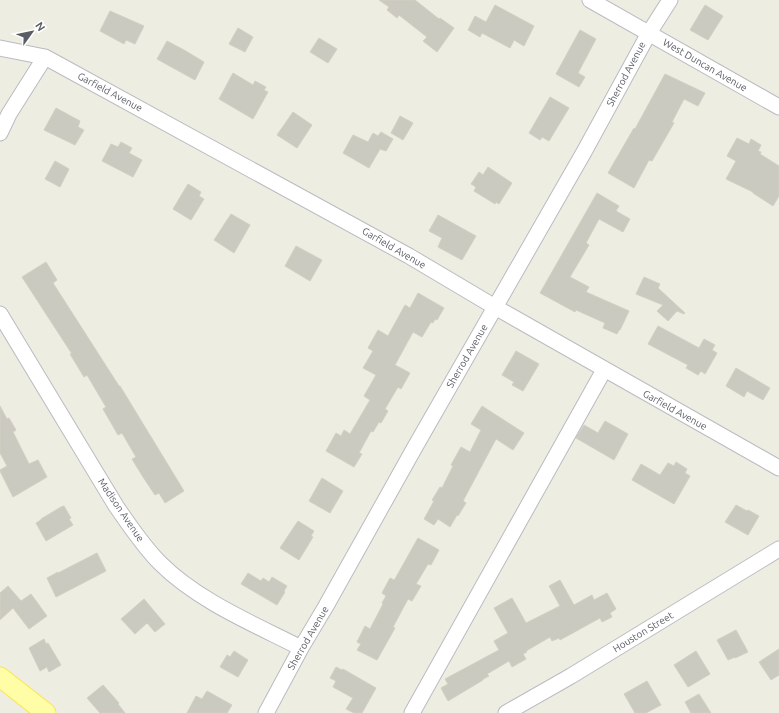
<svg xmlns="http://www.w3.org/2000/svg" width="779" height="713" font-family="Ubuntu,sans-serif">
  <style>
    .building { fill: #cbcac1; stroke: #d3d0c0 }
    .lines { fill: none; stroke-linecap: round; stroke-linejoin: round }
    .minor-casing { stroke: #babbc2; stroke-width: 17 }
    .major-casing { stroke: #fbe54e; stroke-width: 21 }
    .minor { stroke: #fff; stroke-width: 15 }
    .major { stroke: #fffea6; stroke-width: 19 }
    .labels { text-anchor: middle; dominant-baseline: central; stroke-width: 3; stroke-linejoin: round; paint-order: stroke }
    .street-label { font-size: 10px; fill: #5a5d64; stroke: #fff }
  </style>
  <rect width="100%" height="100%" fill="#eeede2"/>
  <path class="building" d="M379,0H415L439,19L440,18L454,28L437,52L423,41L427,37L399,15L397,18L387,10L389,7Z
    M495,5L534,26L524,46L514,40L510,48L482,33L480,37L468,30L475,16L486,22Z
    M705,5L723,16L708,40L690,30Z
    M110,11L144,26L135,44L126,40L124,44L100,31Z
    M238,28L253,37L245,52L229,44Z
    M580,30L596,39L578,73L585,77L579,87L556,74Z
    M319,38L337,49L328,63L310,52Z
    M167,41L184,50L204,62L195,80L157,59Z
    M233,73L253,85L255,81L266,87L264,90L268,92L253,119L219,99Z
    M665,74L705,93L698,106L684,99L672,122L674,123L652,161L649,160L634,188L608,173L634,128L635,129Z
    M550,97L569,108L549,141L542,137L540,140L529,133Z
    M56,108L80,121L78,127L84,130L75,145L44,130Z
    M293,112L312,125L297,148L277,135Z
    M400,116L413,123L403,140L391,133Z
    M381,132L393,139L386,151L380,149L369,168L343,153L353,135L368,142L373,133L378,136Z
    M737,138L749,144L751,139L761,145L758,151L761,152L760,154L779,166V196L773,206L753,193V192L726,179L736,161L727,156Z
    M121,142L132,148L129,153L142,160L133,177L102,161L111,144L118,147Z
    M55,161L69,169L60,187L45,179Z
    M488,167L512,183L499,204L496,202L495,204L474,191L476,187L471,184L479,172L483,175Z
    M188,184L201,192L199,196L204,199L191,220L173,209Z
    M597,193L619,206L616,211L630,219L623,232L599,219L586,243L589,245L570,277L589,287L586,292L629,311L620,330H619L617,334L603,328L605,323L576,310L575,312L540,293Z
    M231,214L250,225L234,253L214,240Z
    M438,215L476,236L462,260L438,247L442,238L429,231Z
    M296,246L322,260L310,281L285,266Z
    M46,262L57,280L53,283L119,386H120L184,491L165,503L159,493L155,495L143,477L132,459L136,457L122,433L118,435L103,409L106,407L100,397L87,375L84,377L70,354H72L22,277Z
    M644,277L660,284L658,288L685,313L684,314L677,311L668,321L657,311L663,305L636,294Z
    M418,293L444,308L437,320L435,319L433,323L431,322L422,337L413,332L395,365L410,373L401,389L398,387L385,409L388,411L381,423L379,422L373,432L371,431L359,453L362,454L354,467L326,451L336,433L341,436L344,430L350,434L370,400L364,396L376,375L363,368L373,351L368,348L378,330L388,336L405,305L410,308Z
    M658,326L699,348L704,339L715,345L712,350L717,353L705,374L701,371L698,375L686,368L688,365L648,344Z
    M516,351L539,364L523,391L512,385L514,382L502,375Z
    M736,368L770,388L763,400L747,391L744,397L726,386Z
    M0,406L7,419L9,418L16,430L13,432L29,464L38,460L47,477L13,497L0,471V470L7,466L0,453Z
    M482,406L524,433L513,450L496,439L463,501L466,503L458,516L457,515L450,527L438,519L434,525L424,519L434,501L432,500L440,487L442,488L453,466L451,465L461,447L470,452L481,430L471,424Z
    M605,421L628,434L614,460L576,438L584,425L598,433Z
    M676,462L687,469L685,473L690,476L674,504L632,480L641,464L660,475L668,463L674,466Z
    M322,478L343,491L330,513L309,501Z
    M736,505L747,511L748,510L759,516L748,535L725,522Z
    M64,506L71,518L69,519L73,525L46,541L36,523L41,520V519L61,507Z
    M298,521L314,531L311,536L313,537L299,560L280,548Z
    M418,538L439,550L431,565L428,564L416,584L421,586L412,601L408,599L393,627L395,628L377,660L357,650L361,644L357,642L365,626L370,629L383,604L382,603L386,596L382,593L390,578L394,580L395,579Z
    M97,553L106,571L56,597L47,578L58,572V573Z
    M248,573L261,581L263,578L269,582L272,577L287,586L284,591L285,592L277,605L241,584Z
    M560,580L574,605L592,595L594,600L607,593L616,609L610,613L612,617L602,622L600,618L560,640L559,638L552,641L550,637L526,651L527,652L523,654L526,659L512,667L509,661L487,674L489,676L483,679V680L448,701L441,688L448,684L445,679L499,650L494,641L508,633L494,608L512,598L526,623L560,606L549,586Z
    M8,586L21,601L31,594L47,616L29,629L13,608L0,620V593Z
    M144,599L165,624L155,632L147,623L135,634L121,619Z
    M736,630L748,652L735,658V657L728,660L717,640Z
    M44,639L46,644L48,643L61,665L49,672L47,667L40,671L29,648Z
    M779,649V675L771,680L759,662Z
    M234,651L248,660L238,677L220,667L227,655L230,657Z
    M696,651L710,674L688,687L674,665Z
    M336,667L342,670L343,669L376,688L362,713H354L346,709L353,698L333,687L336,681L330,678Z
    M647,681L661,705L646,713H635L624,694Z
    M103,685L119,703L118,704L125,713H100L87,698Z
    M207,691L232,705L227,713H187L196,696L202,699Z
    M699,694L711,713H691L685,702Z"/>
  <g class="lines">
    <g class="minor-casing">
      <path id="minor" d="M590,0L779,107
        M0,48L45,57L409,256L495,307L779,468
        M0,133L9,114L45,57
        M0,314L116,506C130,526 143,546 160,563C198,601 254,624 301,648
        M266,713L301,648L326,606L415,447L584,152L649,33L670,0
        M412,713L604,370
        M506,713L571,676L779,549"/>
    </g>
    <g class="major-casing">
      <path id="major" d="M0,677L46,713"/>
    </g>
    <use href="#minor" class="minor"/>
    <use href="#major" class="major"/>
  </g>
  <g class="labels">
    <g class="street-label">
      <text transform="translate(705 65) rotate(30)">West Duncan Avenue</text>
      <text transform="translate(626 74) rotate(-62)">Sherrod Avenue</text>
      <text transform="translate(110 92) rotate(28)">Garfield Avenue</text>
      <text transform="translate(394 248) rotate(30)">Garfield Avenue</text>
      <text transform="translate(467 356) rotate(-60)">Sherrod Avenue</text>
      <text transform="translate(675 410) rotate(29)">Garfield Avenue</text>
      <text transform="translate(121 510) rotate(56)">Madison Avenue</text>
      <text transform="translate(643 632) rotate(-31)">Houston Street</text>
      <text transform="translate(308 638) rotate(-60)">Sherrod Avenue</text>
    </g>
  </g>
  <g transform="translate(32 32) rotate(57)" stroke="#ffffff" stroke-width="3" paint-order="stroke">
  <path d="M0-3L7 15L0 10L-7 15Z" fill="#5a5d64"/>
  <text y="-6" font-size="11" font-weight="bold" text-anchor="middle" fill="#5a5d64">N</text>
  </g>
</svg>
